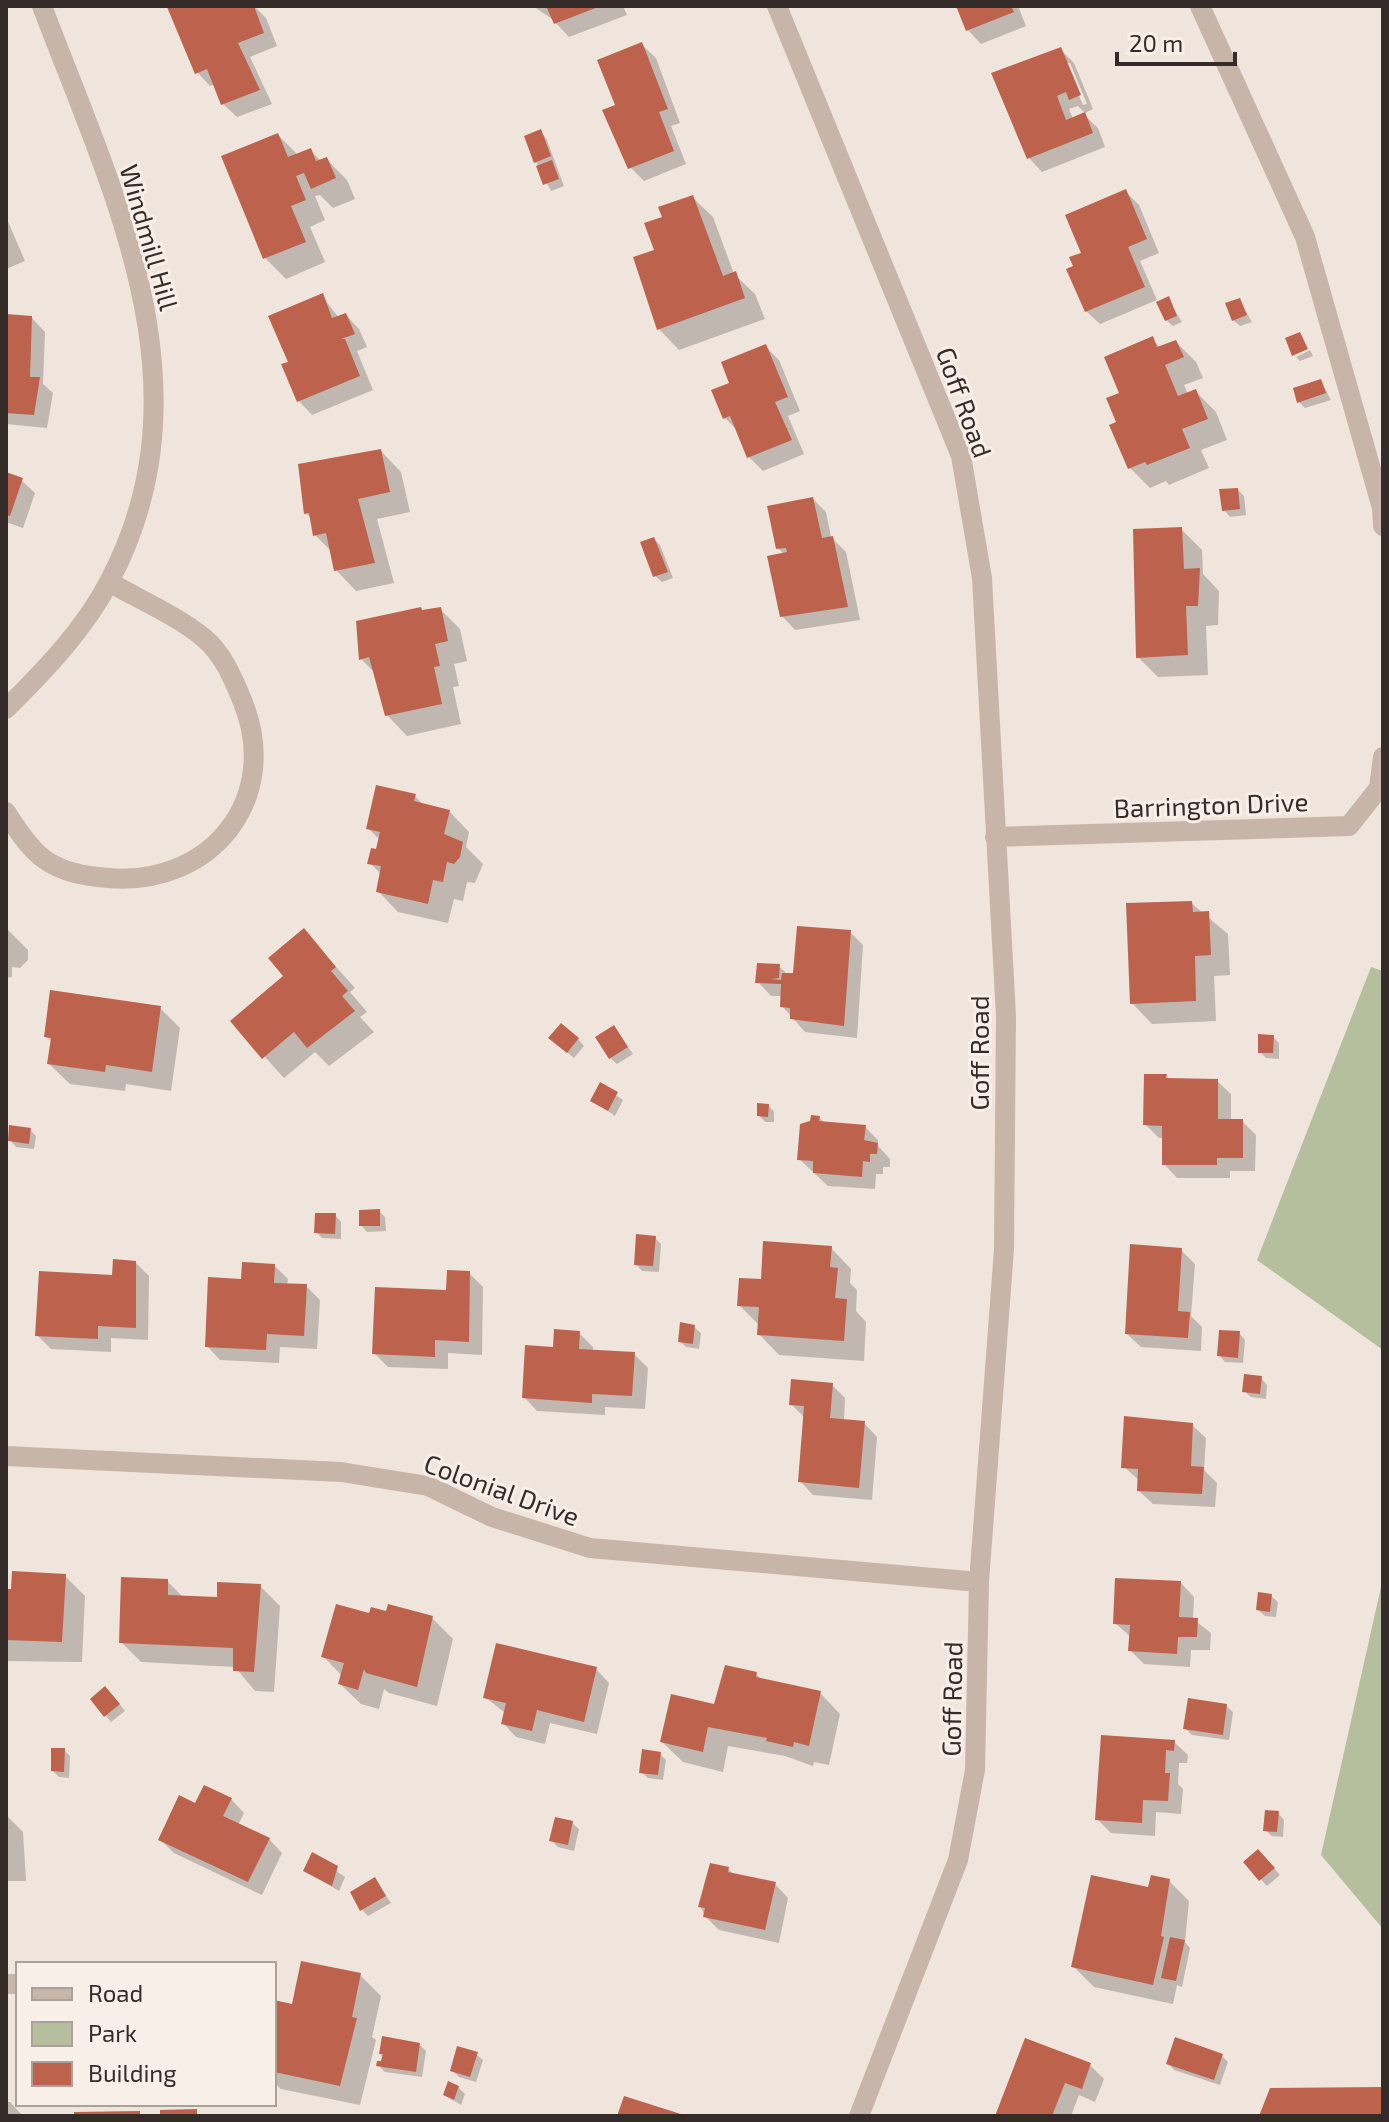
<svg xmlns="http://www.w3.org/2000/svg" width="1389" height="2122" font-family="'Exo 2',sans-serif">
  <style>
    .green { fill: #b5be9d }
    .shadow { fill: #0003; fill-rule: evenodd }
    .building { fill: #bd624d }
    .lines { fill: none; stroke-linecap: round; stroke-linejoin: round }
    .minor { stroke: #c7b5a9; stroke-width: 20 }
    .labels { text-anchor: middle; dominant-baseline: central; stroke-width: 6; stroke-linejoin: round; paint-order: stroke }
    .street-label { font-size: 26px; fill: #352b28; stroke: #f8f0e8 }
  </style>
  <rect width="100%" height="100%" fill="#f0e5dc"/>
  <path class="green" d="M1371,967L1383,971V1350L1257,1260Z
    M1383,1578V1929L1321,1855Z"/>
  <path class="shadow" d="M174,6H254L266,18L277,46L250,57L272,104L237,117L223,104L215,84L210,86L197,72L169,8Z
    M533,6H623L627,15L569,37L552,19Z
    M958,6H1018L1026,26L981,44L968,30Z
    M642,45L656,58L680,123L671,126L686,164L644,181L630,167L617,106Z
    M1060,49L1074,63L1093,109L1085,113L1078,106L1069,109L1073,119L1084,115L1098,128L1105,147L1042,172L1029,158ZM1065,63H1070L1087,104L1083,105Z
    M540,131L546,138L564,186L551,191L536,162Z
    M278,135L298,155L310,150L321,161L326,159L347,180L355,199L333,208L320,195L315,196L325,220L310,227L325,262L286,279L265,258L224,157Z
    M1125,191L1139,205L1159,253L1140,261L1157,300L1100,324L1086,311L1075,267Z
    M692,197L713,217L734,274L755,294L765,319L679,350L659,329L657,251L664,218Z
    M6,217L25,261L6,269Z
    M322,296L339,318L346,315L359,329L367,347L357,351L373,390L312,415L299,401Z
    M1168,299L1182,322L1173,326L1166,320Z
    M1239,300L1252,322L1240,326L1233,320Z
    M6,316L32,318L45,332L43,384L53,393L47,428L6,424Z
    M1152,339L1161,348L1176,342L1196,362L1203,378L1184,385L1188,394L1195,391L1216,412L1227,440L1201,450L1209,468L1169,485L1166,481L1150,488L1130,468L1118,423L1121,394Z
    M765,346L779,360L800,411L788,416L804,454L763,471L749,457L738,431L725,418L731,384Z
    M1310,350L1313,356L1300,361L1296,357Z
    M1321,381L1331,400L1305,408L1299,402Z
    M381,451L401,472L410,512L377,519L394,583L356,591L336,570L332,552L315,535L312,519L306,513Z
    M6,474L21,480L35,493L23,528L6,522Z
    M1238,490L1244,496L1246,515L1230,517L1224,510Z
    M813,499L826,512L831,537L846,552L860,620L795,630L782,616L784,554L778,548Z
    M1181,529L1202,550L1203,574L1219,591L1218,625L1206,626L1208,675L1158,677L1138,657Z
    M654,539L660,545L673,578L662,582L655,576Z
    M440,609L460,629L467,661L454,664L459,686L453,687L461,724L407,736L387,715L375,673L361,659L423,612Z
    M415,796L424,806L449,811L469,832L466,847L483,864L475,883L467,882L463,901L454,899L448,923L398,912L378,891L382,875L370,863L380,840L368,828Z
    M1191,903L1228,934L1230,975L1214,976L1216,1021L1152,1024L1132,1003Z
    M6,928L28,950V960L20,968L12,967V977L6,978Z
    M304,931L355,988L350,992L367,1012L360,1017L374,1032L329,1066L315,1052L284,1078L232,1021L286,976Z
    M850,932L863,945L857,1038L805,1032L782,1006V996H771L758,982L779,966L788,975H795Z
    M160,1008L180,1028L171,1091L126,1084L125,1091L70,1084L49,1064L52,1042L46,1036Z
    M614,1028L633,1054L617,1064L610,1058Z
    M1273,1037L1279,1043V1059L1266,1058L1260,1052Z
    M578,1039L584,1046L574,1058L557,1044Z
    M1166,1076L1170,1080L1217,1081L1231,1094V1121H1242L1256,1135L1255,1171H1230V1178H1177L1164,1164V1138H1159L1145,1124Z
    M601,1085L623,1100L615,1116L592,1100Z
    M768,1105L774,1112V1122H765L759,1115Z
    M819,1117L825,1124L865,1127L878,1140V1146L890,1159V1167H883V1174H876L875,1189L828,1186L799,1159Z
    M30,1130L36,1136L34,1149L16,1147L10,1140Z
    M379,1211L385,1217L386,1231L367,1232L361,1225Z
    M335,1215L341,1222V1239L322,1238L316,1232Z
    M655,1238L661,1244L659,1272L642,1271L636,1264Z
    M831,1248L851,1269L850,1283L857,1290L856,1311L866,1322L864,1361L779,1355L759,1334L760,1326L739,1305L763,1281Z
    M1181,1250L1195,1264L1191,1316L1202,1327L1201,1351L1141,1347L1127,1334Z
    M135,1262L149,1276L148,1340L111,1338V1352L51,1349L37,1335Z
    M274,1265L288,1279L287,1286H306L320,1300L317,1349L280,1347L279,1363L220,1360L207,1346L243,1281Z
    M469,1273L483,1287L482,1355L448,1353V1369L388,1367L374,1353Z
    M694,1327L701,1333L699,1349L686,1347L680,1341Z
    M579,1333L593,1347V1351L634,1354L648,1368L645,1409L605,1407V1415L537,1411L524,1397L555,1349Z
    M1239,1333L1245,1340L1243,1363L1225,1362L1219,1355Z
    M1261,1378L1267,1385L1266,1399L1251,1397L1244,1391Z
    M832,1385L845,1398L844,1421L864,1423L877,1437L872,1500L813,1495L800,1481L805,1418L791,1404Z
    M1192,1425L1206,1438L1204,1470L1217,1483L1215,1507L1153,1504L1139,1491L1140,1481L1124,1467Z
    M65,1576L85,1596L82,1662L6,1661V1591Z
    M167,1581L184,1598L219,1599L260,1586L280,1606L274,1692L255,1691L235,1667L141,1662L121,1642Z
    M1181,1583L1194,1597L1193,1619L1211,1633L1210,1650H1191L1190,1667L1144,1664L1131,1651V1637L1115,1623Z
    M1271,1596L1278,1602L1276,1617L1265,1616L1258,1610Z
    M370,1615L432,1618L453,1639L437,1706L389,1693L384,1689L379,1709L361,1704L340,1684L342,1676L323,1656Z
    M596,1669L609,1683L597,1734L550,1723L545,1744L516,1737L503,1723L505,1713L485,1697Z
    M756,1674L762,1680L820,1693L840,1714L829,1765L814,1762L813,1766L785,1756L728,1746L723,1772L683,1762L662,1742Z
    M112,1695L125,1711L111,1722L105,1715Z
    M1226,1706L1233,1712L1229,1740L1192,1735L1185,1728Z
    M1174,1742L1188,1755L1187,1763H1179L1178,1784L1183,1789L1181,1814L1156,1812L1155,1836L1111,1833L1097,1819Z
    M64,1750L70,1756L69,1778L59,1777L53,1771Z
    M660,1754L666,1760L663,1780L648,1778L641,1772Z
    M231,1799L244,1813L238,1825L269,1839L282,1853L262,1895L174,1853L160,1839L196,1806Z
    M1278,1813L1284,1820L1283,1837L1272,1836L1265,1830Z
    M6,1815L23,1832L26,1881H6Z
    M572,1823L579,1829L574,1851L558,1847L552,1841Z
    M313,1855L345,1877L339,1891L305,1871Z
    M1265,1858L1280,1875L1267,1886L1246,1863Z
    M728,1869L735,1876L775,1884L788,1898L779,1943L719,1930L705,1916L700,1906Z
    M375,1879L391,1903L368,1916L362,1910Z
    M1169,1881L1189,1901L1185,1942L1190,1948L1182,1987L1177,1985L1173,2004L1094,1987L1073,1966L1150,1890Z
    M360,1975L381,1996L372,2037L376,2040L360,2105L281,2089L274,2082V2002L294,2006Z
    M419,2044L426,2051L422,2077L385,2072L378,2065L383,2064L381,2053Z
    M476,2054L483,2060L476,2082L459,2077L452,2070Z
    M1222,2056L1228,2062L1220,2085L1174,2070L1168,2063Z
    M1090,2065L1104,2079L1095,2102L1079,2095L1071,2116H997Z
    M458,2087L465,2094L461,2105L445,2095Z
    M6,2102H10L23,2116H6Z"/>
  <path class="building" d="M254,6L264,33L238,43L260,90L221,105L207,69L195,74L167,7Z
    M546,6H601L554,24Z
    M956,6H1011L1014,12L966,31Z
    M642,42L668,109L659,112L674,151L628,169L602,110L615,105L597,60Z
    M1061,47L1081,95L1069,100L1066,92L1057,96L1066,120L1085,112L1093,133L1027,159L991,73Z
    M541,129L551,156L534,163L524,136Z
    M278,133L288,157L311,148L316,161L327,157L336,178L311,189L304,173L296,176L306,200L291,206L306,242L263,259L221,156Z
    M552,160L559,179L543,185L536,166Z
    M1126,189L1147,239L1128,247L1145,287L1085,312L1066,269L1073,266L1069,257L1081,253L1065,215Z
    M693,195L723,276L736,271L745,298L657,330L633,257L654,250L644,223L662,217L658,207Z
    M323,293L332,318L346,313L355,334L341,339H345L360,376L297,402L281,364L288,362L268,316Z
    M1169,296L1177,316L1165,321L1156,302Z
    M1240,298L1247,315L1232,321L1225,303Z
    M6,314L32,316L30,377H40L34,415L6,413Z
    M1300,332L1308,349L1292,356L1285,338Z
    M1153,336L1157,347L1176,340L1184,357L1165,365L1178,396L1196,389L1208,419L1182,429L1190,448L1147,465L1145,462L1128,469L1109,425L1116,422L1106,398L1119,393L1104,357Z
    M766,344L788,397L775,402L792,440L747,458L730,416L723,419L711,390L729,383L721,362Z
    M1321,379L1326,393L1297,403L1293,388Z
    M381,449L390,492L358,499L375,563L334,571L326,533L313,536L309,513L304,514L298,464Z
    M6,472L23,478L10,516L6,515Z
    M1238,488L1240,509L1222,511L1219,489Z
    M813,497L822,538L833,536L848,607L780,617L767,556L787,552L786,548L776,549L767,506Z
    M1182,527L1184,569L1200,568L1198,606H1186L1188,655L1136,658L1133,529Z
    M654,537L668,572L653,577L640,542Z
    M421,607L422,610L441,607L448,641L435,644L440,666L434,667L442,704L385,716L369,657L359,660L356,621Z
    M376,785L416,794L414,801L450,810L444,834L463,842L460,857L454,864L447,862L443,882L433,880L428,904L376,892L381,866L367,864L371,848L376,849L380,832L366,829Z
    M1192,901L1193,912L1209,911L1211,955L1195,956L1196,1001L1130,1004L1126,903Z
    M797,926L851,930L844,1026L790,1019V1008L780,1007L781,984L755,983L757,963L780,964L779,978L771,979L781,980L782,973H793Z
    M304,928L336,967L331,971L348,991L342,996L355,1011L307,1048L294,1032L262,1059L230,1021L283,976L268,958Z
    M50,990L161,1006L152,1072L106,1065L105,1072L47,1064L51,1038L44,1037Z
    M561,1023L579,1038L567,1053L548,1038Z
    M614,1025L628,1047L609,1059L595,1037Z
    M1258,1034L1274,1035L1273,1053H1258Z
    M1144,1074H1167L1166,1078L1218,1079V1119H1243V1158H1217V1165H1162V1126L1143,1125Z
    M600,1082L618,1092L608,1111L590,1101Z
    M757,1103L769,1104L768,1117L757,1116Z
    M811,1115L820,1116L819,1121L866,1125L864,1140L878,1143L877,1154H870V1162L863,1161L862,1177L813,1173V1161L797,1160L800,1124L810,1121Z
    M9,1125L31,1128L29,1144L8,1141Z
    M380,1209V1226H359V1210Z
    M315,1213H336L335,1234L314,1233Z
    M636,1234L656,1236L653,1266L634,1265Z
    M763,1241L832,1246L830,1267L838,1268L835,1298L847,1299L844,1341L757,1335L759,1307L737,1306L739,1278L761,1279Z
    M1130,1244L1182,1248L1178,1311L1190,1312L1188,1338L1125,1334Z
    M113,1259L136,1261V1328L98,1326V1339L35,1336L39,1271L112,1275Z
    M242,1262L275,1264L274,1283L307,1284L304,1336L267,1334L266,1350L205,1347L208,1277L241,1279Z
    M447,1270L470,1271L469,1342L435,1340V1357L372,1354L375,1287L446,1290Z
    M680,1322L695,1325L693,1344L678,1342Z
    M554,1329L580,1331L579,1349L635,1352L632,1396L592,1394V1403L522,1398L525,1345L553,1347Z
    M1219,1330L1240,1331L1238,1358L1217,1356Z
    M1244,1374L1262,1376L1260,1394L1242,1392Z
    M791,1379L833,1383L830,1418L865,1421L859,1488L798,1482L804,1406L789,1405Z
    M1124,1416L1193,1423L1191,1466L1204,1467L1202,1494L1137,1491L1138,1469L1121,1468Z
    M12,1571L66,1574L62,1642L6,1640V1589H11Z
    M121,1577L168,1579V1595L217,1597V1582L261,1584L254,1672L233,1671V1648L119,1643Z
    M1115,1578L1181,1581L1179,1617L1198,1618L1197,1637H1178L1177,1654L1128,1651L1130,1625L1113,1624Z
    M1258,1592L1272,1594L1270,1612L1256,1610Z
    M336,1604L369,1613L371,1607L386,1611L388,1604L433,1616L417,1687L366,1673L364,1669L358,1690L338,1684L344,1663L321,1657Z
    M496,1643L597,1667L584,1722L537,1710L532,1731L501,1724L506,1703L483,1698Z
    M725,1665L757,1672L756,1677L821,1691L809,1746L794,1742L793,1747L766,1741L767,1738L708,1727L703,1752L660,1742L671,1694L714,1704Z
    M105,1686L120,1704L104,1717L90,1699Z
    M1188,1698L1227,1704L1223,1735L1183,1729Z
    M1101,1735L1175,1740L1174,1751L1166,1750L1165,1773H1170L1168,1801L1143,1800L1142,1823L1095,1820Z
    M51,1748H65L64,1772L51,1771Z
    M642,1749L661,1752L658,1775L639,1773Z
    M204,1785L232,1798L223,1816L270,1838L248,1882L158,1840L179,1795L195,1803Z
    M1265,1810L1279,1811L1277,1832L1263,1831Z
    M555,1817L573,1821L568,1845L549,1841Z
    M1258,1849L1275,1868L1259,1881L1243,1862Z
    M312,1852L338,1866L332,1886L303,1871Z
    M710,1863L729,1867L728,1872L776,1882L765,1930L703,1917L705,1908L698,1907Z
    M1091,1875L1148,1887L1151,1875L1170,1879L1161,1936L1164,1937L1153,1985L1071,1967Z
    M375,1877L386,1896L360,1911L350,1892Z
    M1170,1937L1185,1940L1176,1981L1161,1978Z
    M301,1961L361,1973L352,2017L357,2018L340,2086L274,2072V2000L292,2004Z
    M382,2036L420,2043L416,2072L376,2066L377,2061H381L383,2054H379Z
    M1175,2037L1223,2054L1214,2080L1166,2064Z
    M1025,2038L1091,2063L1082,2089L1065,2083L1052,2116H995Z
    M457,2046L478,2052L470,2077L450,2071Z
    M448,2081L459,2086L454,2100L443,2095Z
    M1383,2087V2116H1259L1270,2088Z
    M624,2096L684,2115V2116H617Z
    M197,2109V2116H160V2110Z
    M140,2111V2116H74V2112Z"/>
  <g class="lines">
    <path class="minor" d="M777,6L961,456L982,578L1006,1016L1004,1249L979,1582L975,1770L958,1860L859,2116
      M1200,6L1305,237L1382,508L1383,526
      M6,709C44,671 84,630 109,582C213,386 112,192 42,6
      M6,812C16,828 29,848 44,859C63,873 86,876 108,878C211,887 283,798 242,700C233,678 223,654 204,638C176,615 140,600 109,582
      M995,837L1349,826L1379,788L1383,757
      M6,1456L341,1472L428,1486L492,1517L590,1548L979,1582
      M6,1984H18"/>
  </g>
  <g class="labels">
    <g class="street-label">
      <text transform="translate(150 237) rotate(74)">Windmill Hill</text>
      <text transform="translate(965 402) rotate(70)">Goff Road</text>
      <text transform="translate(1211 804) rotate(-2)">Barrington Drive</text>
      <text transform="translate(978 1053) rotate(-90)">Goff Road</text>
      <text transform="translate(502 1489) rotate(20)">Colonial Drive</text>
      <text transform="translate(951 1699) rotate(-89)">Goff Road</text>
    </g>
  </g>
  <rect width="1389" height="2122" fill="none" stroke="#352b28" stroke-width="16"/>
  <rect x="16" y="1962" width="260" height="144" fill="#f8f0e8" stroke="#aaa19b" stroke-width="2"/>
  <rect x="32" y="1988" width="40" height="12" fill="#c7b5a9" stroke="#aaa19b" stroke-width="2"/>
  <text x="88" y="2002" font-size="24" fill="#352b28">Road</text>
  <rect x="32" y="2022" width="40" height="24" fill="#b5be9d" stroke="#aaa19b" stroke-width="2"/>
  <text x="88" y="2042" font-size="24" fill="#352b28">Park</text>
  <rect x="32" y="2062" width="40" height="24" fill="#bd624d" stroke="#aaa19b" stroke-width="2"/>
  <text x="88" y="2082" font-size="24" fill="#352b28">Building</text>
  <path d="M1117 52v12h118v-12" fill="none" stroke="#352b28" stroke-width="4"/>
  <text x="1129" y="52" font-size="24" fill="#352b28" stroke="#f8f0e8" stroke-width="6" paint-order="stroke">20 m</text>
</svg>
